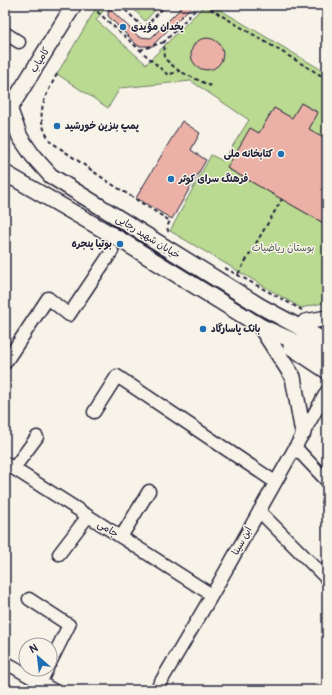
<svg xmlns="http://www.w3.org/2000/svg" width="332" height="695" font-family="Pangolin,'Playpen Sans Arabic',sans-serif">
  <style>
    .green { fill: #bad991; stroke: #6e7e66 }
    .building { fill: #ebb1a6; stroke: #22223b }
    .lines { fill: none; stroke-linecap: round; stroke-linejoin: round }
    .minor-casing { stroke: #22223b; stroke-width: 15 }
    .major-casing { stroke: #22223b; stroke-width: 18 }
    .path { stroke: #22223b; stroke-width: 2; stroke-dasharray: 4 3; stroke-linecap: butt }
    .minor { stroke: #f7f3e8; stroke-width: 12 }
    .major { stroke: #f7f3e8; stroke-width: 15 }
    .poi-dot { fill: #1f6fb2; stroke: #f7f3e8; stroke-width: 1.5 }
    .labels { text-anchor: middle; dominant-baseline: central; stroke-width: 3; stroke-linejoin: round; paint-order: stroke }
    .poi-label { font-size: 10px; font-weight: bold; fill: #22223b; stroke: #f7f3e8; text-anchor: start }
    .street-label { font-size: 10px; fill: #22223b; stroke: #f7f3e8 }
    .park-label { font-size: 10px; fill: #505955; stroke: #f7f3e8 }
  </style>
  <rect width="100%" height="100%" fill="#f7f3e8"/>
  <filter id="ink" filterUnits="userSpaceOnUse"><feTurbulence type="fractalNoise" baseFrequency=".025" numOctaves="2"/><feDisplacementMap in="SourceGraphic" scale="8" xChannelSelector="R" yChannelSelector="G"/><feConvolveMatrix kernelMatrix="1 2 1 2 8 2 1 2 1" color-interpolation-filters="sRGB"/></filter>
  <g filter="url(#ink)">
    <path class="green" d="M98,5H108L96,20L146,64L205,5H212L327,73V139L309,129L318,112L301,103L292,118L274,108L259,133L250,129L227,168L327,225V302L301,308L170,231L211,155L223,161L249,120L191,81L120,88L108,108L57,74Z
      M130,5H160L145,21Z"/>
    <path class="building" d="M184,5H193L152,46H138L108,16L109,8L139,37L151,38Z
      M191 54a16 16 0 1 1 32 0a16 16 0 1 1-32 0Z
      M301,103L318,113L309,129L327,139V225L227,168L250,128L259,133L274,108L292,118Z
      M182,121L200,133L191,150L206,160L172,219L136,198Z"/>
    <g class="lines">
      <g class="minor-casing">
        <path id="minor" d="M5,33L19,42
          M5,363L48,298L69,315L112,251
          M94,412L117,376L275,482
          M295,447L327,481
          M5,463L212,595
          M14,468L37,437
          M259,511L327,579
          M121,537L149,491
          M59,554L88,516
          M29,599L69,625L50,663
          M5,662L53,690
          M40,683L47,669
          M156,690L212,595L327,391"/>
      </g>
      <g class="major-casing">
        <path id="major" d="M9,108L20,137L33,156L51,176L260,306L327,342
          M5,116L74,5
          M5,173L119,239L260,326L327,356
          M305,322L327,318
          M260,326L293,377L303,433
          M291,347L327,371"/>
      </g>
      <path class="path" d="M120,5L144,28L166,5
        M200,5L164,42L165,59L179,71L211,86
        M204,5L327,79
        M85,6L92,7L168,75L179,71
        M140,50L164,42
        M57,74C44,99 33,116 51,142L110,183L170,221L167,227L169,234
        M225,268L302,310
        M238,274L282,199"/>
      <use href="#minor" class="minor"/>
      <use href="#major" class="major"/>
    </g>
  </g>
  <g class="poi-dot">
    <circle cx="123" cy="27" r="4"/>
    <circle cx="57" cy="126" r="4"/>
    <circle cx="281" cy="154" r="4"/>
    <circle cx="171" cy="179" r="4"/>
    <circle cx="120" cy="244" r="4"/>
    <circle cx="203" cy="329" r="4"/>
  </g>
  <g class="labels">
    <g class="poi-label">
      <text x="131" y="27">یخدان مؤیدی</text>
      <text x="65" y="126">پمپ بنزین خورشید</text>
      <text x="273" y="154" text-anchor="end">کتابخانه ملی</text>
      <text x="179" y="179">فرهنگ سرای کوثر</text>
      <text x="112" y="244" text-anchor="end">بوتیا پنجره</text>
      <text x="211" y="329">بانک پاسارگاد</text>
    </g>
    <g class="street-label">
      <text transform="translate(40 60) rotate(-58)">کامیاب</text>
      <text transform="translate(148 237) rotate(32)">خیابان شهید رجایی</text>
      <text transform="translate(108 529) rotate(33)">جامی</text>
      <text transform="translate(242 541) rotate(-61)">ابن سینا</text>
    </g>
    <g class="park-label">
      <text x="283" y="248">بوستان ریاضیات</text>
    </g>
  </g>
  <rect width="332" height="695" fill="none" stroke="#f7f3e8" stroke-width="20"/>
  <rect x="10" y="10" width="312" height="675" fill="none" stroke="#22223b" stroke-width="1.5" filter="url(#ink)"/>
  <g transform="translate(38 657) rotate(332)"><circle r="19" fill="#f7f3e8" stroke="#a29fa3"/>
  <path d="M0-3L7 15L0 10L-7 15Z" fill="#1f6fb2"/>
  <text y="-6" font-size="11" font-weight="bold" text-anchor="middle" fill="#22223b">N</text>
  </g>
</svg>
